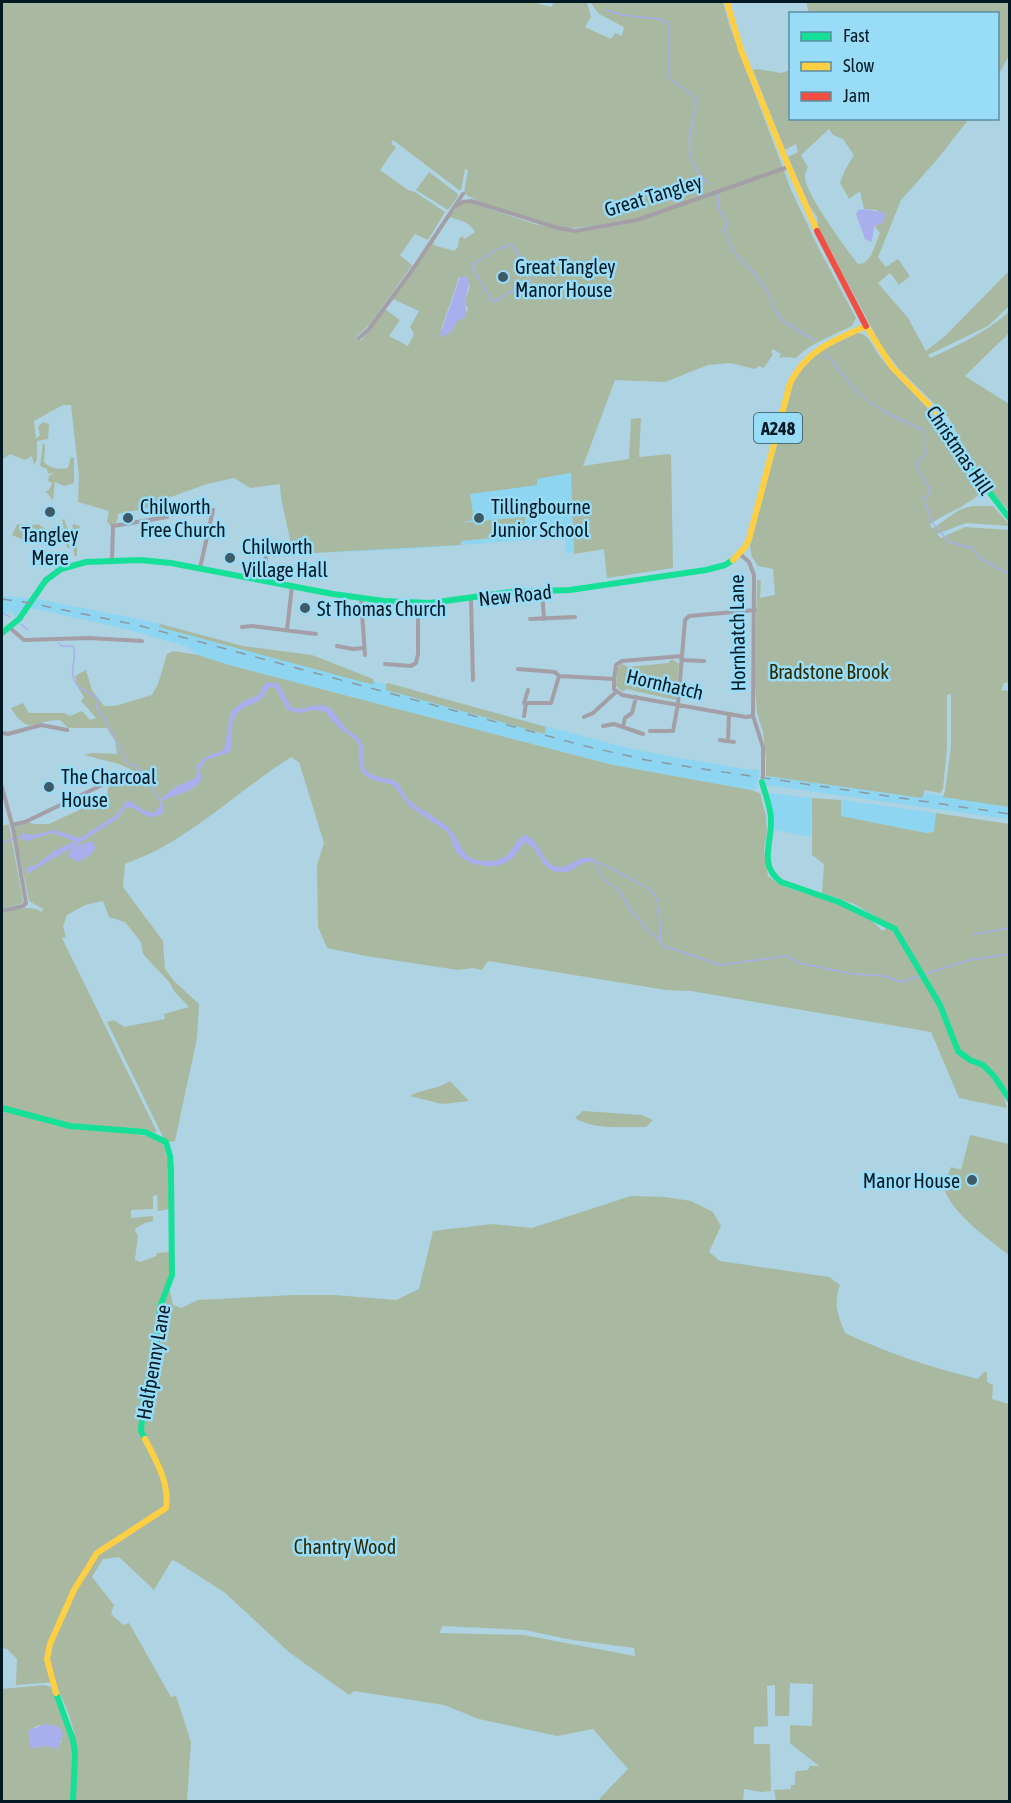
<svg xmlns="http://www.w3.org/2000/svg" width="1011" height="1803" font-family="'Asap Condensed',sans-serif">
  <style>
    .built { fill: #8ed5f2 }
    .green { fill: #a9b9a1; fill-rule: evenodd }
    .water { fill: #a8afec }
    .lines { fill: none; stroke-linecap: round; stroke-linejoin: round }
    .stream { stroke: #a8afec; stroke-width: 1.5 }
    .street { stroke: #a49ea6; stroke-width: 4 }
    .fast { stroke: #16e098; stroke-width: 6 }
    .slow { stroke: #ffcf43; stroke-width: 6 }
    .jam { stroke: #f24e42; stroke-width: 6 }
    .rail { stroke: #8b98a1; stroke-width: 1.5; stroke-dasharray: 10 10; stroke-linecap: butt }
    .poi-dot { fill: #3d5a66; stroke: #98dcf8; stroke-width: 2 }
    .labels { text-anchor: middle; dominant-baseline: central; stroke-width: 5; stroke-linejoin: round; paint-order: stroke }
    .shield { fill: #98dcf8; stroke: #2e5463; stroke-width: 1.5 }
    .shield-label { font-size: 18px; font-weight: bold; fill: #001923 }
    .street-label { font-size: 20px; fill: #001923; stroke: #98dcf8 }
    .poi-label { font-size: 20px; fill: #001923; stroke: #98dcf8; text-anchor: start }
    .park-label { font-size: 20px; fill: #2d2b03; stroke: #98dcf8 }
  </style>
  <rect width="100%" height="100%" fill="#aed3e2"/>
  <path class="built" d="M671,456L673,568L607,578L604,549L566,553L565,537L410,549L293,554L281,497L537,485V479Z
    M2,596L38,599L158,623L234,644L636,750L744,769L760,770L757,785V788L751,790L613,765L229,665L198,655L185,646L126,629L27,607L22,608L15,618L13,613H2Z
    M766,776L922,798L924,793L1009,807V819L765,785Z
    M768,793L812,798L811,837L774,830Z
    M841,800L936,813L934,832L926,833L840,816Z"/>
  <path class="green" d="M2,2H533L551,7L554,2H587L591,17L585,27L611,39L615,33L622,36L624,27L599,14L590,2H723L729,24L791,190L819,249L856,318L852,326C835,334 807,345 796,358L784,357L779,358L781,354L773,349L771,352L773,354L764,368L759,366L755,369L730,363L708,365L665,382L615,380L583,466L629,459L631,419L641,418L639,457L670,454L671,456L673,568L607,578L604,549L574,554L571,473L537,479V485L470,494L474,520L459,523L525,517L526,535L461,541V545L293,554L281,497L280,484L250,488L234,478L207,484L168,498V504L118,514L117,521L112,528L107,521L109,511L78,502L79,477L71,405H63L34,421L36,439L40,435L38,427L43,422L49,424L48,439L37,441V459L34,465L32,456L25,460L10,454L2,460ZM393,140L459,190H461L465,169L468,170L464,193C476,204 551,227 569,228C589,228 609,222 629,220L627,224L577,232L535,224L468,202L461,204L448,217C459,220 469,221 475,232L465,239L462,236L459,239L458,247L454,251L433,245L437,232L393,299L419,311L410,327L414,334L408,346L389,336L400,320L385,309L361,341L356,337L370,324L412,265L400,255L415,234L428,240L445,212L415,192L408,190L380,170L396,147L391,144ZM459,277L470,286L465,302L468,310L457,321L441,330Z
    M806,2H1009V55L998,76V14L809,13Z
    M758,69L781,73L790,70V118L969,119L935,162L901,200L878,257L886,267L898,259L910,276L899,285L890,273L878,283L908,318L926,351L945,336L1009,271V306L988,326L928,355L930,358C959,345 985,333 1009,312V333L965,376L1009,404V511L995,495L971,461L949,418L899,369L882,347L818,227L817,217L810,207L788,157L798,152L796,144L785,150L753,70ZM829,129L833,135L843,139L854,155L845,170L840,183L849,199L860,191L864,209L877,210L878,224L875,227L880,233L871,256L864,263L858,264C847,250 803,191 805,176C805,173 807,170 808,167L801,155Z
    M429,172L458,194L457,198L448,210L416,190Z
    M857,333C870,333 873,349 881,358C898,380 921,398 937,420C943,429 946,440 951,450C960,464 971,478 981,492C971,504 945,514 930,524L932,529L959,510L972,506H993L1009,524V526L966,523L937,534L941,538L965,527L1009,530V682L1004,683L1001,690L1009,691V807L943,797L945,791L951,746V694L947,695V748L943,789L940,793L925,790L922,798L766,776V758L763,732L757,713L755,682L757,579L761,581L760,598L775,595L773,569L758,566L752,557L750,546L794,380C813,352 827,347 857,333Z
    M43,443L45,445L44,462C52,470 59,469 68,468L71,457L74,458V483L64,486L55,482L53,500L51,499L49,495L45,492L49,490L52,483L48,481L49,476L54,472L48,474L47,469L40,466Z
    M64,519L69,533L72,532L73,524L80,526L77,539V556H75L71,540L68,541L70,548H68C64,539 56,537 46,536L44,539L31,535L30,537L21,539L12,535L17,524L29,526L38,524L47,530L57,527L64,529L62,520Z
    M160,624L243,646L312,655L373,679L374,685L159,627Z
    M173,651L198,655L229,665L613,765L751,790L760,793L766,816L767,834L764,849L768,876C782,889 798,890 816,896C834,902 871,915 882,931L888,927L893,931L896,928L854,904L822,893L824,864L812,855V798L841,800V816L926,833L934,832L936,813L1009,824V1096L997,1075L983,1063L1002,1089L1007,1108L959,1098L931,1032L691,991L666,990L488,961L482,970L473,968L458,970L366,956L327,948L318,927L317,865L324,843L299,762L291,757C246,786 206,823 159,849C148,855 136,859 125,864L123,887L163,941L165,969L174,981L199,1004L197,1038L175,1141L171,1142L164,1139L107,1022L114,1020L124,1027L165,1019L164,1014L189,1007L174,991L170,983L143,954L141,942L125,922L109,917L103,901L85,905L67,915L63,927L66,937L62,938L157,1132L131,1133L151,1137L163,1143L169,1165L171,1209L158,1211L157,1195L153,1196V1209L131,1210V1218L153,1216V1221L145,1223L136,1228L135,1231L138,1235L135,1260L141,1262L156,1256L157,1253L171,1252V1273L165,1290L170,1291L173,1305L181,1308L198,1300L294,1295H334L396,1300L419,1289L433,1231L492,1224L532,1228L631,1196L665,1197L691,1201L713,1212L721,1226L709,1252L720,1261L829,1277L840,1285C833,1304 838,1315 845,1333C887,1353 933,1368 978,1379L984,1372H987V1382L993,1385L992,1399L1009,1404V1801H776L774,1790L791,1789V1785H795V1773L797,1771L808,1770L810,1766H819L790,1743V1725L812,1726L813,1684L790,1683L789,1716H775V1685L767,1686L768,1726L754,1727V1744H770L771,1791L761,1792L744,1789L743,1801H602L599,1799L628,1769L593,1729L557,1736L479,1719L444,1705L354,1691L349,1695L290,1653L224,1592L177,1562L172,1560L154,1590L119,1557L103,1559L92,1577L114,1605L111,1614L123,1625L129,1623L171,1697L176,1696L191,1742L187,1801H76L74,1732L69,1715L57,1686L55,1682L16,1685L17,1659L7,1649L2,1648V913C15,910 30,904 42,912L43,909L29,901L14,827L29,822L33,824H49L107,797L108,788L120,779L131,786L143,777C123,762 108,762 84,755L92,753L117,754L115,741L107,728H68L60,720C32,720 29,737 11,708L23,703L29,713H64L70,716L82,711L90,720L96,718L81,701L84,697L77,686L75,676L86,670L92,690L104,706H115L152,695L158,684L167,654ZM443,1626L525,1630L572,1640L634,1648L635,1656L524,1635L439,1633Z
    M672,659L679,664L676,700L626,689L623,692L616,686L617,668L622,664L628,667L668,663Z
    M388,683L546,727L545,734L386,690V684Z
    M9,824L23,901V903L2,909V826Z
    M450,1081L469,1101L442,1104L410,1096C422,1089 439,1089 450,1081Z
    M583,1111L642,1115L653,1120L646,1127C624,1127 594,1130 575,1118Z
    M970,1135L1009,1144V1255C988,1239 951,1213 943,1186L939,1185L943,1178H947L951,1167L961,1170Z
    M44,1685L51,1687C63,1706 72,1732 74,1754C75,1769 72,1786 71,1801H2V1689ZM39,1725L62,1741L56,1749L47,1746L31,1748L30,1735L28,1731Z"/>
  <path class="water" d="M864,209L886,213L883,223C869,225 876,233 871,242L865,239L856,214L858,210Z
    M465,276L468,278C470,287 467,290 466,298C465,306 467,311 465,318L457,321L452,331L443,337L440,336L460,277Z
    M269,682L279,684L291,707C304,713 317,699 330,708C335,712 339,721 344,726C350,733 360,736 363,745C366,752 360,761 365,768C371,778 384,777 393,780C402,784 403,795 410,801C422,811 437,817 448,827C463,841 459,861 486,861C515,862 511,840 525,835C540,840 541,860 554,866C567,872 576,854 594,858L592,862C580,860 576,871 565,872C543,875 541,853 527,843H524C519,851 513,860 503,864C490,869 467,865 458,854C452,848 453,839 447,832L409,806L393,785C380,781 360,781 359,762C358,755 360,750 358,742L338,727L325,712L315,710L299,713L287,710L276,689L270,687C266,690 266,695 262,698C251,709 239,702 233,723C231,733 233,743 230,752L206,760L200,768C200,771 201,775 201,778C199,792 172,795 162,801L163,812C149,826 140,807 126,807L117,819L73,847L92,841L96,848L89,856L78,862L68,856L71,848L27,874L26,868L36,865L54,851L75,841L52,833L26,841L22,839V833L33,835L55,830L80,838L116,815L127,801H131L143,810L154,813L159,807L161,798L177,786L194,779L197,774L196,766L207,756L224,750L231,712L242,702L260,694L263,685Z
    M46,1724L60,1727L63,1734L59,1746L56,1749L47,1746L31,1748L29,1745L30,1735L27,1731Z"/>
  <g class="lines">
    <path class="stream" d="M606,10L623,15L659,19L669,23V78L695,97L697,100C691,134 679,158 709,184
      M718,194C718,198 718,205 719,209C722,219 732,220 724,230L736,255L749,267L767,291L775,310L784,322L814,340
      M499,249L511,244L520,256
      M522,257L531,272
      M480,281L472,268L473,264L496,250
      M481,282L492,301L494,302L504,296
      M516,289L531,280L532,274
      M505,295L514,290
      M826,354L859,394L883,411L925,431L926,453L916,465L930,490L928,495L924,498L931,521L949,542L972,548L981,559L1010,575
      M2,613L10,617
      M21,624L28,630
      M58,643L62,646H73C79,659 65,673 79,687C83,692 90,690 98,700L96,705L102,717H104L128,764L136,766L146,777
      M147,781L159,799
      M2,842L23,836
      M592,860C603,864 647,886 654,894C660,903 660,930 661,941
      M593,860L602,878L619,890L631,910L649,932L661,941V945L720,965L787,956L799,963L853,974L884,976L902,982L920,976
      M974,934L1010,928
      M925,974L970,960L1010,954"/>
    <path class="street" d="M456,206L463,202L471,201L558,228L575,231L637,220L788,167
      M359,338L369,329L415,266L463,194
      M740,554L749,562L754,575L753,716L763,747V776
      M112,560L113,526L167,517
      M200,568L213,510
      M263,580L266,564L265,543
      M542,591L544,619
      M361,599L365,655
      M471,599L473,680
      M530,619L575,617
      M242,627L252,626L316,634
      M10,628L24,640L89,638L142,641
      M287,630L292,586
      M337,646L353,649L364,648
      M681,660L704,661
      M385,664L411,666L416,663L418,654V603
      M518,669L555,672L559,676L551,703H524L528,690
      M559,676L614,679L616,665L622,661L682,656
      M614,679V689L622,695L746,717L753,716
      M524,716L526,703
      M584,717L593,713L616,692
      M603,726L614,724L643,734
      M623,727L625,718L632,713L636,697
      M650,731H673L678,704L685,620L689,616L755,610
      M2,733L8,734L41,725L67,730
      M720,740L734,742
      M728,741L729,714
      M2,787L13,828L26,903L23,906L2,911
      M12,825L25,822L102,785"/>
    <path class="fast" d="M944,429L953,445L1010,519
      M2,633L19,619L46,580L61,569L86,562L140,560L171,563L333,594L384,601L430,603L511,592L570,590L706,570L725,565L733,560
      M762,782C765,794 771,807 771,820C772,843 758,865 781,882L839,902L895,929L940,1005L958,1051L970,1060L983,1065L994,1076L1010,1100
      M2,1108L70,1126L145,1132L166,1142L170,1156L171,1172L172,1275L160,1307L156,1352L144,1396L141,1431L145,1439
      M56,1693L73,1740L75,1754L73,1802"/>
    <path class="slow" d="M727,2L741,50L784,156L817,231
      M733,560L745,547L749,539L790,383C808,349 833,341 866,326L892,367L935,411L944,429
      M56,1693L47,1659L50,1644L74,1590L97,1553L166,1508C170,1484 156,1460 145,1439"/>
    <path class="jam" d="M817,231L866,326"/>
    <path class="rail" d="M2,599L30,603L141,626L585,746L646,760L703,769L1010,814"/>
  </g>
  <g class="poi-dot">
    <circle cx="503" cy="277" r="6"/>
    <circle cx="50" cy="512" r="6"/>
    <circle cx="128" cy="518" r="6"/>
    <circle cx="479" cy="518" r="6"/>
    <circle cx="230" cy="558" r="6"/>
    <circle cx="305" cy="608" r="6"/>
    <circle cx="49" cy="787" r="6"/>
    <circle cx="972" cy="1180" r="6"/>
  </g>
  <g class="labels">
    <rect class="shield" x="754" y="413" width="48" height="30" rx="4.5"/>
    <g class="shield-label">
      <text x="778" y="428">A248</text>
    </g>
    <g class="street-label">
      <text transform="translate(653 195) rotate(-17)">Great Tangley</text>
      <text transform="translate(960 450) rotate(56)">Christmas Hill</text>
      <text transform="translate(515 595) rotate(-6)">New Road</text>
      <text transform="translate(737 633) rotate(-91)">Hornhatch Lane</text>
      <text transform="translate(665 684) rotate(13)">Hornhatch</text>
      <text transform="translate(153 1362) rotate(-80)">Halfpenny Lane</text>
    </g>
    <g class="poi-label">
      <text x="515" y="266">Great Tangley<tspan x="515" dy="23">Manor House</tspan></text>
      <text x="140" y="506">Chilworth<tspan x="140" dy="23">Free Church</tspan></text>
      <text x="491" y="506">Tillingbourne<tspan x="491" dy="23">Junior School</tspan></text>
      <text x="50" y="534" text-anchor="middle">Tangley<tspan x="50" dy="23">Mere</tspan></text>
      <text x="242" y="546">Chilworth<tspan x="242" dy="23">Village Hall</tspan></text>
      <text x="317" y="608">St Thomas Church</text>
      <text x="61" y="776">The Charcoal<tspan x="61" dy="23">House</tspan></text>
      <text x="960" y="1180" text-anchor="end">Manor House</text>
    </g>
    <g class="park-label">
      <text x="829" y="671">Bradstone Brook</text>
      <text x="345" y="1546">Chantry Wood</text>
    </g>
  </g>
  <rect width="1011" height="1803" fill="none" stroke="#001923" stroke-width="6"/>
  <rect x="789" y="12" width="210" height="108" fill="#98dcf8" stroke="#5b8ea3" stroke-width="1.5"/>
  <rect x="801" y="32" width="30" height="9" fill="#16e098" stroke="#5b8ea3" stroke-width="1.5"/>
  <text x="843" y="42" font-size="18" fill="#001923">Fast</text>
  <rect x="801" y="62" width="30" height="9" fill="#ffcf43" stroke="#5b8ea3" stroke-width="1.5"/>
  <text x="843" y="72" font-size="18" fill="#001923">Slow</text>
  <rect x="801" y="92" width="30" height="9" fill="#f24e42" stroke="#5b8ea3" stroke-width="1.5"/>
  <text x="843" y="102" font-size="18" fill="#001923">Jam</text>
</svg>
